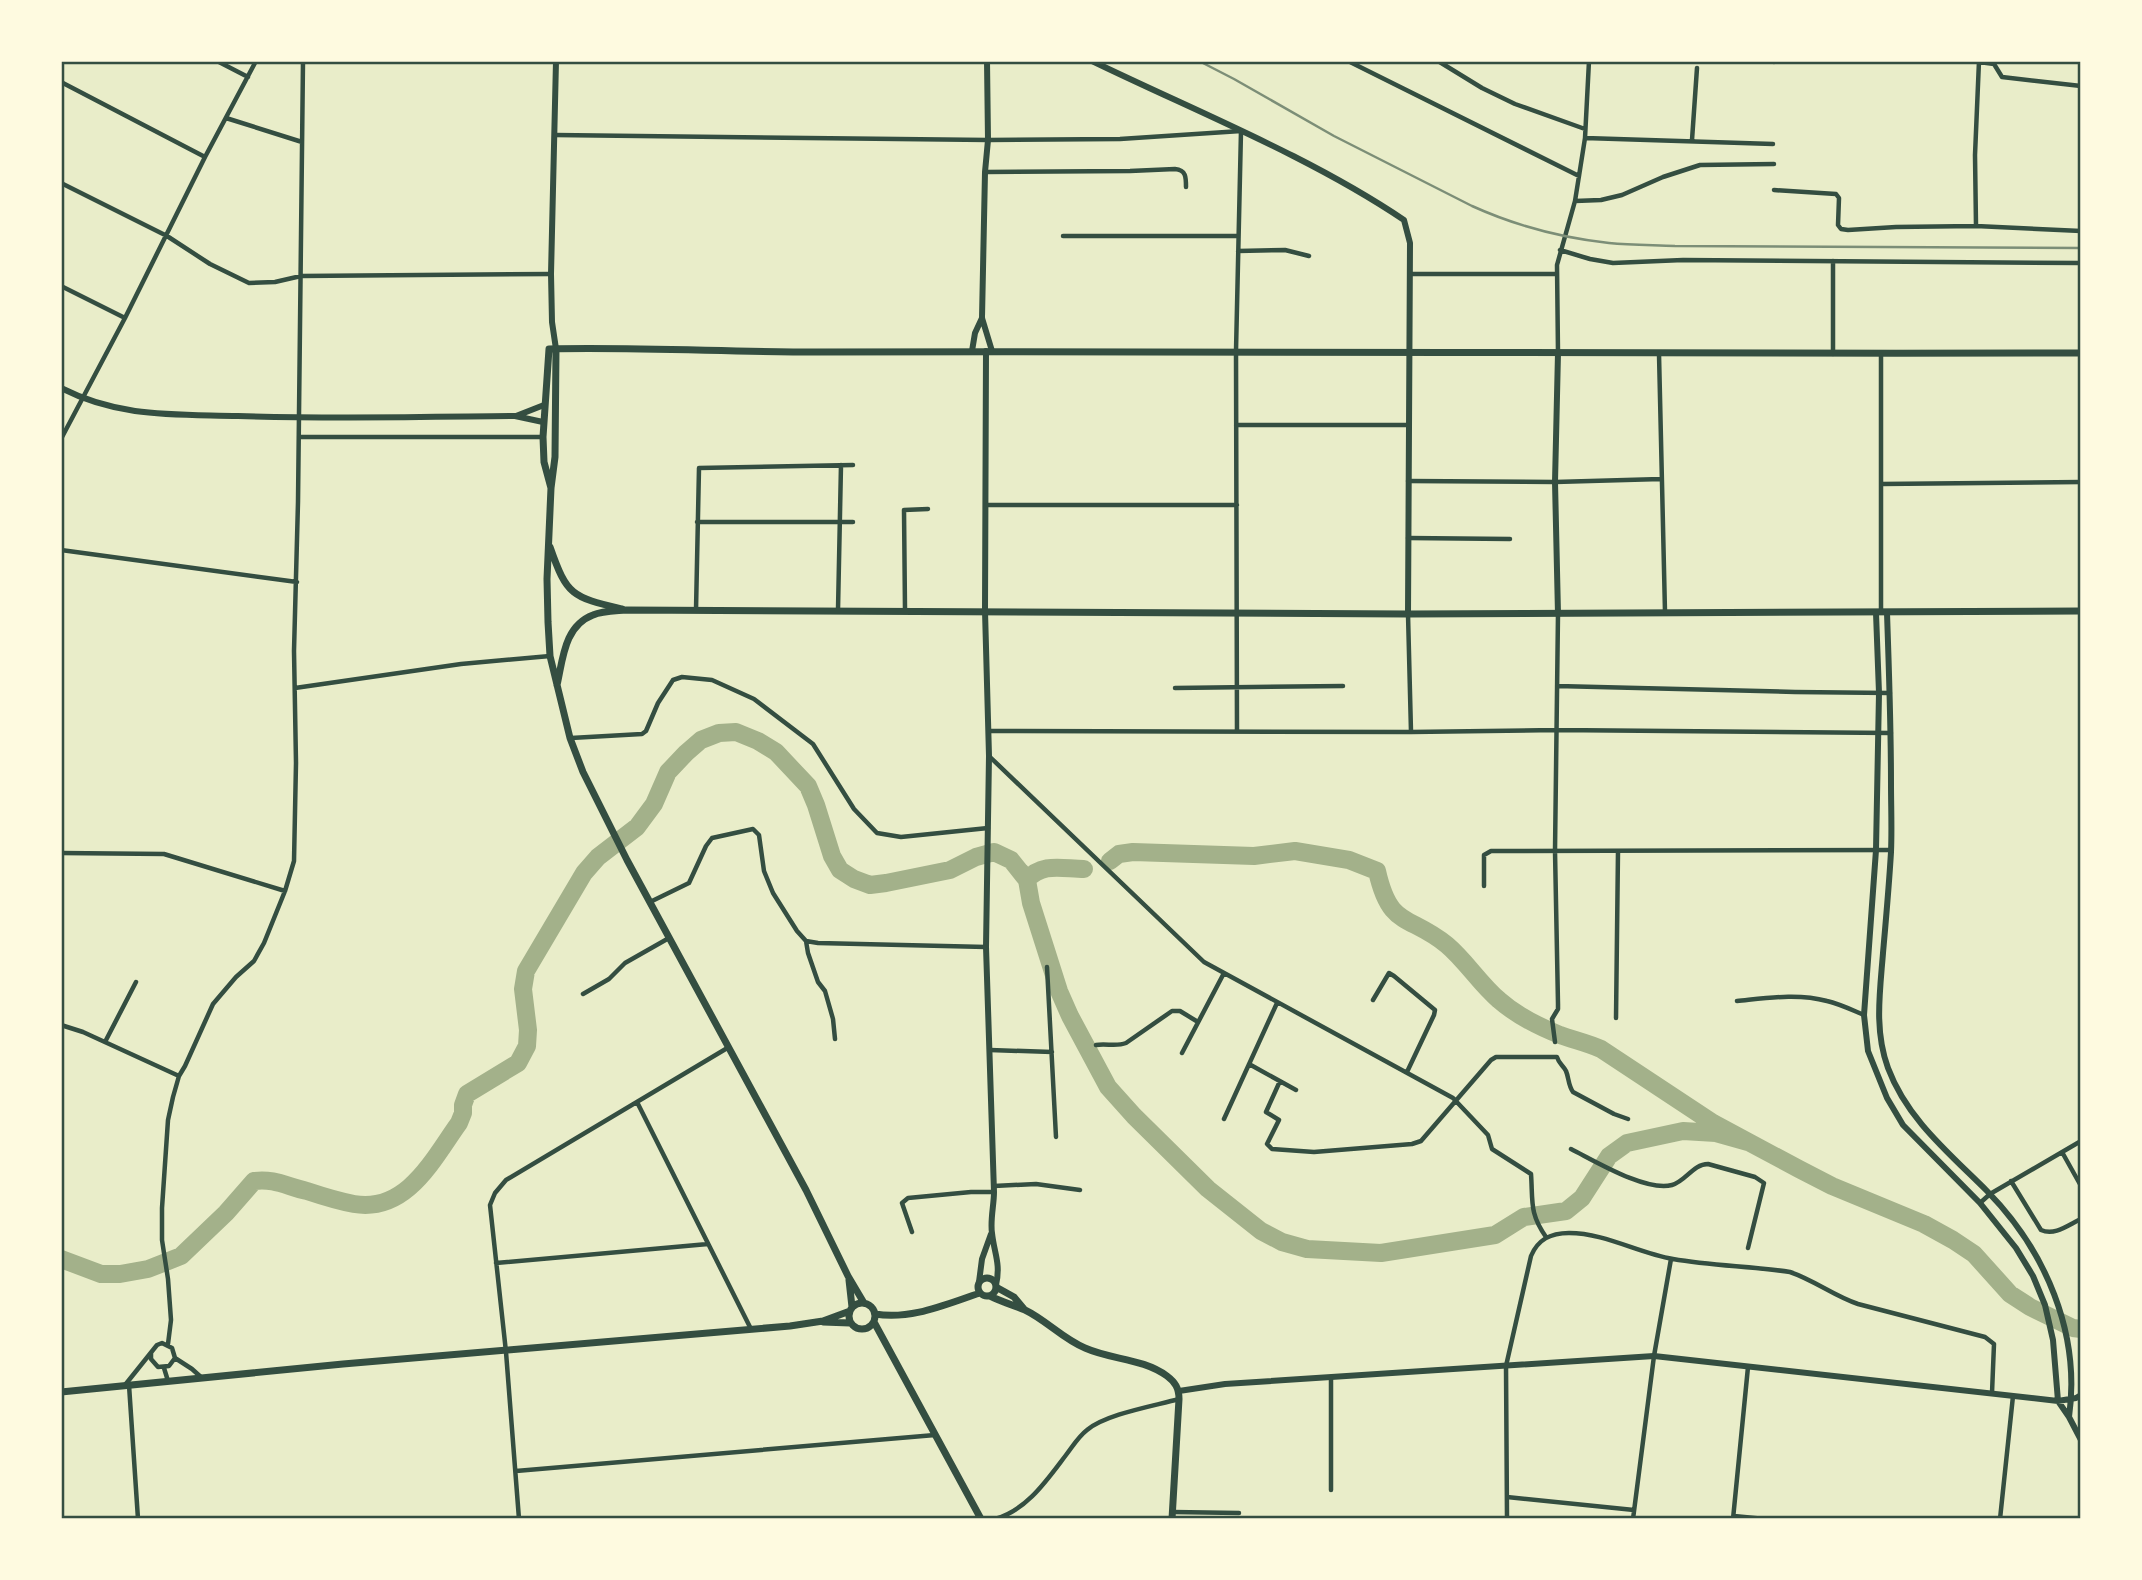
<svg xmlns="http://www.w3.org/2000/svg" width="2142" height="1580" font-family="'Zilla Slab',serif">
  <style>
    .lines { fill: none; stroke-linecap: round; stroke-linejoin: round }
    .river { stroke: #a3b18a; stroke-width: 18 }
    .minor { stroke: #344e41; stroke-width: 4.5 }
    .tertiary { stroke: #344e41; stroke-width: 6 }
    .secondary { stroke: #344e41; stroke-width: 6 }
    .primary { stroke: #344e41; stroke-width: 7 }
    .rail { stroke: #7c8e77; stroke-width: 2.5 }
    .neatline { fill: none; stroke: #344e41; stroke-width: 2.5 }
  </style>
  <rect width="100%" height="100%" fill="#e9edc9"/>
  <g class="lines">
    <path class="river" d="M1110,861L1119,854L1133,852L1254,856L1295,851L1349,860L1377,871C1390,929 1409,914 1447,945C1466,961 1480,984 1499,1000C1516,1015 1540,1027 1560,1035C1574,1040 1588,1043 1601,1049L1713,1123L1799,1169L1832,1186L1924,1224L1953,1240L1974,1254L2010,1294L2030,1307L2073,1328L2081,1329
      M1020,871L1027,880C1042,862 1063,869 1084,869
      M61,1259L101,1274H120L148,1269L181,1256L226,1213L254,1181C274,1178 288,1187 307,1191C322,1196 338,1201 354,1204C407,1213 433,1159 459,1123L463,1113V1105L467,1094L518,1063L527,1046L528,1030L523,989L526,971L584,873L598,857L637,827L654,804L668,772L686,753L701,740L719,733L736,732L758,741L776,752L808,786L816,805L832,856L840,870L854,879L870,885L886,883L950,870L976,857L994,852L1011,860L1027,880L1031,903L1059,991L1070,1016L1108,1087L1134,1116L1208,1189L1261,1231L1282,1242L1307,1249L1381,1253L1495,1235L1524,1217L1566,1211L1582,1198L1609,1156L1627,1143L1683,1131L1716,1133L1748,1142"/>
    <path class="minor" d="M217,61L248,77
      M1348,61L1579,176
      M1438,61L1482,88L1515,104L1585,129
      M1774,62V61
      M1979,62L1994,64L2002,77L2081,86
      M61,82L205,157
      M226,118L302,142
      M555,135L988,140L1120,139L1241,131L1236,351L1237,731
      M1585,138L1773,144
      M1692,140L1697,68
      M985,172L1130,171L1175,169C1186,170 1186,177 1186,187
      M61,183L167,236L210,264L249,283L275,282L301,276L551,274
      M1774,190L1836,194L1839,198L1838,225L1841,229L1848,230L1896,227L1976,226L2081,231
      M1575,201L1601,200L1622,195L1663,177L1700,165L1774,164
      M1976,226L1975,155L1979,61
      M1063,236H1238
      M1560,250L1590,259L1613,263L1683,260L2081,263
      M1238,251L1285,250L1309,256
      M1410,274H1557
      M61,286L125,318
      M1558,353L1557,265L1575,201L1579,176L1585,138L1589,61
      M1659,354L1665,612
      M1833,354V261
      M1881,354V612
      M1236,425H1408
      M299,437H543
      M61,439L125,318L205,157L256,61
      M1408,481L1555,482L1661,479
      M1881,484L2081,482
      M987,505H1237
      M697,522H853
      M1408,538L1510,539
      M61,550L297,582
      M696,610L699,468L853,465
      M838,610L841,465
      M905,610L904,510L928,509
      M1408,614L1411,732
      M1557,686L1795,692L1890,693
      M295,688L461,664L550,656
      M1175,688L1343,686
      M989,731L1411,732L1556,730L1891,733
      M571,738L642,734L646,731L658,703L673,680L682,677L712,680L754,699L813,744L854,809L877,833L901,837L988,828
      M990,757L1204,962L1453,1098L1488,1135L1492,1149L1531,1174C1533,1201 1529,1213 1546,1237
      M61,853L164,854L285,891
      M1484,886V855L1491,851L1891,850
      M650,902L689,883L706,846L712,838L753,829L759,835L764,871L773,893L797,931L806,941L818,943L986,947
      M806,941L808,953L818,982L825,991L833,1019L835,1039
      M1047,967L1056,1137
      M583,994L609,979L625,963L669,938
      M1373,1000L1389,973L1394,976L1435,1010L1434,1015L1407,1072
      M1737,1001C1767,998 1798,993 1827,1001C1840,1004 1852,1010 1864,1015
      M1616,1018L1618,851
      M61,1025L83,1032L179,1076
      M105,1042L136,982
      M1555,1042L1552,1019L1558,1009V1004L1555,851L1558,614
      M1096,1045C1106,1043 1116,1047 1126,1043L1172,1011H1180L1198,1022
      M990,1050L1052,1052
      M1182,1053L1224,973
      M1249,1064L1296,1090
      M1280,1081L1266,1112L1279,1120L1267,1144L1272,1149L1314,1152L1412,1144L1421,1141L1491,1060L1496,1057H1557C1559,1064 1563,1065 1566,1071C1569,1078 1568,1085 1573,1092L1614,1114L1628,1119
      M637,1102L751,1329
      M1224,1119L1277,1003
      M1571,1149C1595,1161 1646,1192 1672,1185C1686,1181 1693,1164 1708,1164L1755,1177L1764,1183L1748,1248
      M2062,1152L2081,1186
      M2011,1181L2041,1230C2055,1236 2068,1225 2081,1219
      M994,1186L1036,1184L1080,1190
      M1980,1203L1990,1194L2081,1141
      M912,1232L902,1203L908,1198L971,1192H994
      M496,1263L708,1244
      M168,1344L171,1320L168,1279L162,1240V1208L168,1120L173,1097L179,1076L185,1066L213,1004L236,977L254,961L264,943L285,891L294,861L296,763L294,651L298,502L303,61
      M175,1358L192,1369L202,1378
      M164,1368L168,1381
      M1331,1377V1490
      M125,1385L157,1345L162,1343L172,1348L175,1358L169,1366L158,1367L151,1359V1353
      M129,1385L138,1519
      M516,1471L935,1435
      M1507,1497L1634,1510
      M1173,1512L1239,1513
      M1734,1516L1765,1519
      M519,1519L506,1352L490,1205L495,1193L506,1180L729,1047
      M995,1519C1027,1510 1047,1480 1066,1455C1073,1446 1078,1437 1087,1430C1106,1414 1154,1406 1179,1399
      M1507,1519L1506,1366L1531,1256C1538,1239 1551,1233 1569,1233C1605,1233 1638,1253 1673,1259C1712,1266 1751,1266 1790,1272C1814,1280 1834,1296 1858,1304L1985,1337L1994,1344L1992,1393
      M1633,1519L1654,1356L1671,1259
      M1733,1519L1748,1367
      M2000,1519L2013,1396"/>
    <path class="tertiary" d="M987,61L988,140L985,172L982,318L992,351
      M1092,61C1195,111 1309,156 1404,220L1410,243L1408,614
      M972,351L975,333L982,318
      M986,351L985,611L989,756L986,947L994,1192C994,1205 990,1220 992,1233C994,1253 1001,1263 996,1285
      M1558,353L1555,482L1558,614
      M61,388C120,418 174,414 238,416C330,419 422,417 515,416L543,422
      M516,416L544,405
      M1876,613L1879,693L1876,850L1864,1015L1868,1051L1887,1098L1903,1125L1980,1203L2016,1248L2033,1276L2045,1305L2053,1340L2058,1401L2069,1417L2081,1440
      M1887,613C1889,670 1891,726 1891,783C1891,806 1892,829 1891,852C1889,886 1886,919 1883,953C1880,992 1874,1030 1888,1068C1907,1119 1949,1153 1987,1191C2045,1250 2081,1333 2069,1417
      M979,1282L982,1259L991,1234
      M1179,1391L1225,1384L1654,1356L2058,1401L2076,1398L2081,1395"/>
    <path class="secondary" d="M556,61L551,274L552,322L556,349"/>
    <path class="primary" d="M556,349L555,457L551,488L547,579L548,622L550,656L570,738L583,772L627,860L806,1190L848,1276L864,1303
      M551,488L544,462L543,437L549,349C638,347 728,352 818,352C1239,351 1660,354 2081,353
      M550,547C567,596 572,597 622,609
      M557,685C563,659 564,626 593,615C602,611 615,611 626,610L1408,614L2081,611
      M978 1287a9 9 0 1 1 18 0a9 9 0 1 1-18 0Z
      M849,1280L852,1307
      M996,1287L1014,1297L1024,1309
      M990,1296C1002,1302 1013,1305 1025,1310C1046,1320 1063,1339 1085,1348C1112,1360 1142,1358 1167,1376C1175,1382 1179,1388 1179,1399L1172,1519
      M849 1316a13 13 0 1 1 26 0a13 13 0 1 1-26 0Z
      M875,1314C912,1320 946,1304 980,1293
      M823,1322L850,1323
      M874,1322L981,1519
      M61,1392L343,1364L790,1326L823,1321L850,1311"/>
    <path class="rail" d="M1199,61L1234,79L1334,136L1472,206C1514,225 1563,238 1609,243C1631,245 1653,245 1675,246L2081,248"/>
  </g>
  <rect width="2142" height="1580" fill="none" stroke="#fefae0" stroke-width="126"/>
  <rect x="63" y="63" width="2016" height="1454" class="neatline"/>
</svg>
